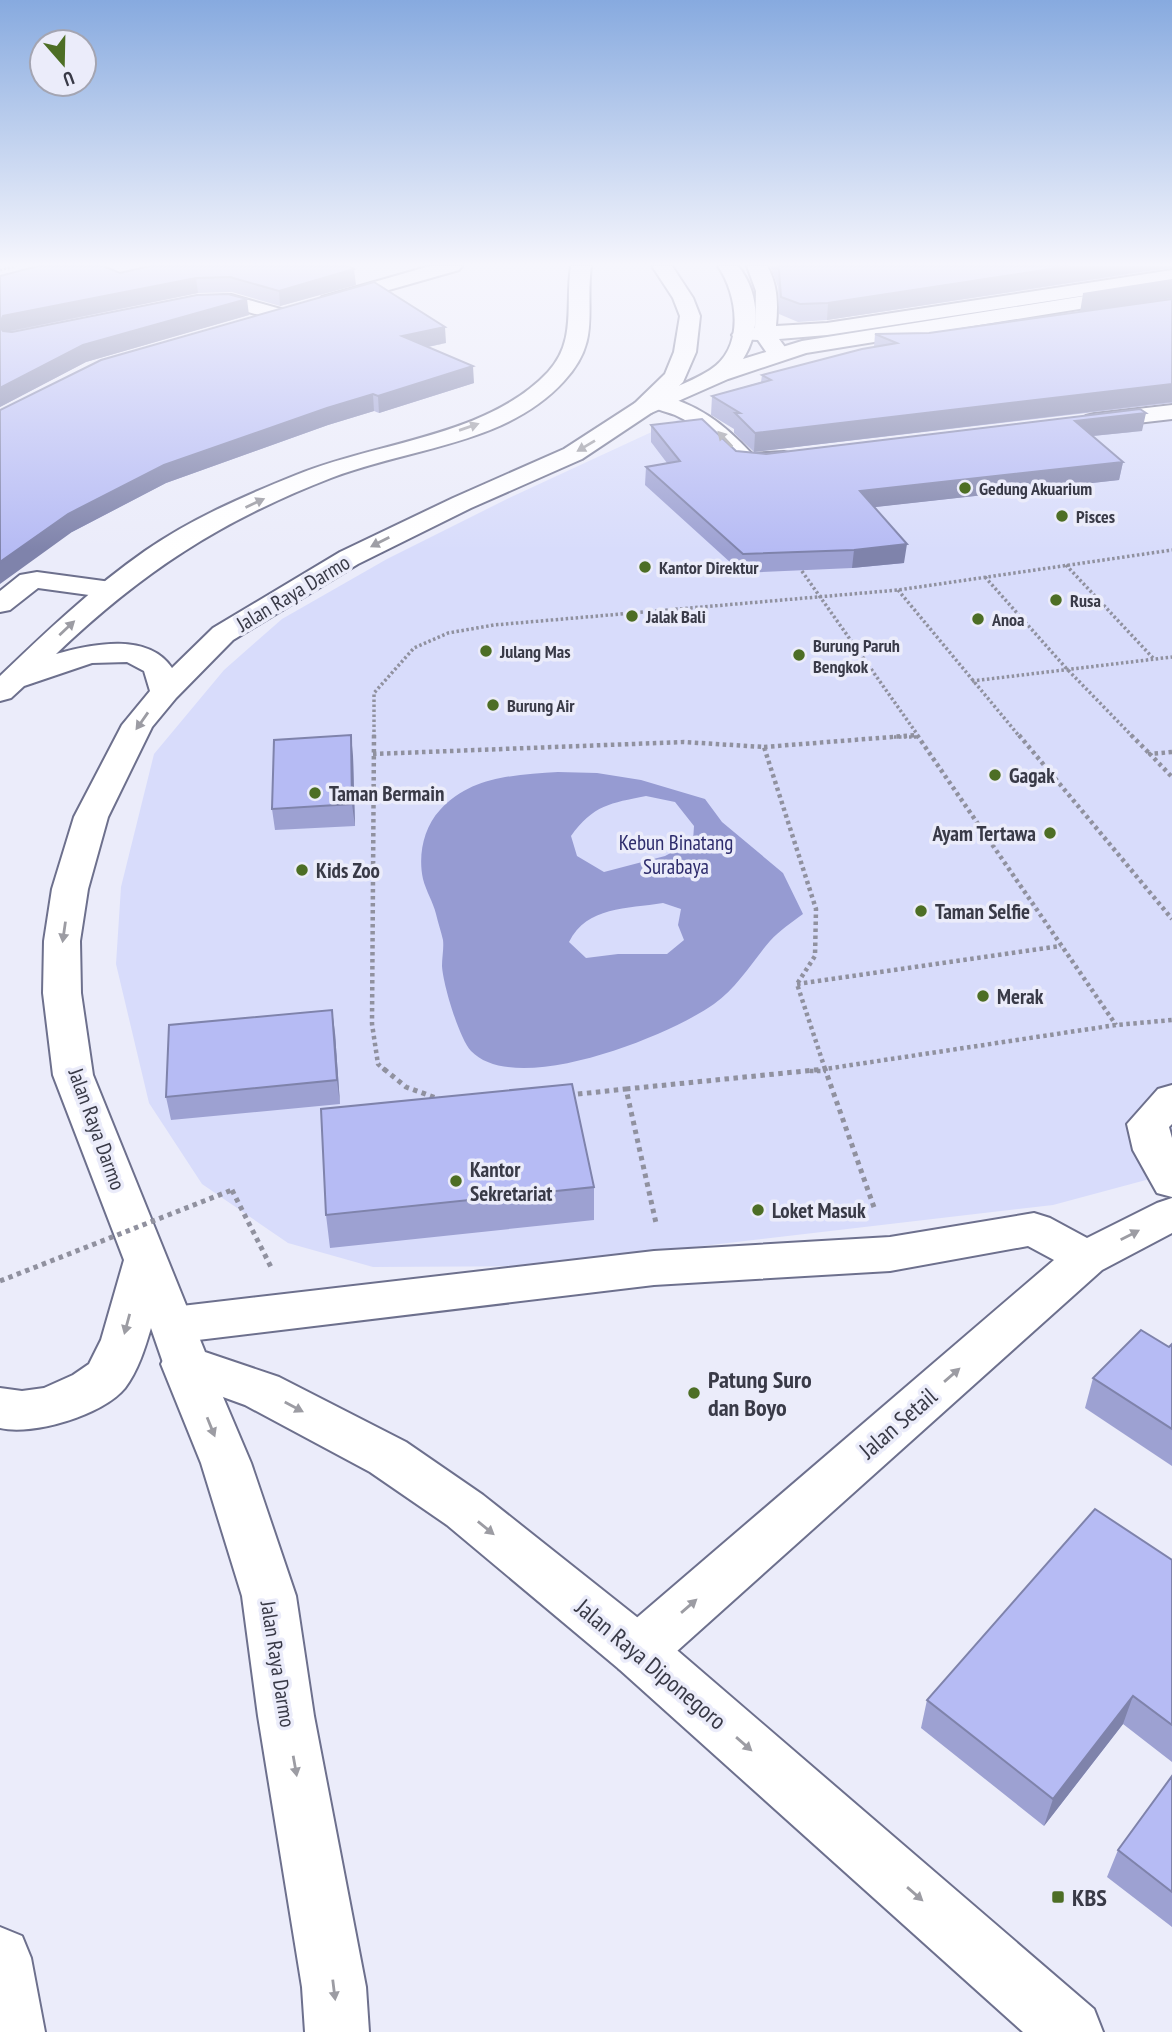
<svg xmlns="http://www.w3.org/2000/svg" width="1172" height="2032" font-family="'PT Sans Narrow',sans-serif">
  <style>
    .green { fill: #d8dcfb }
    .water { fill: #969bd2; fill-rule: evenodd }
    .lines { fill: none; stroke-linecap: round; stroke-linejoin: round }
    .minor-casing { stroke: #6d708d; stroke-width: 4 }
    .major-casing { stroke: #6d708d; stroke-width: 4 }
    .highway-casing { stroke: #6d708d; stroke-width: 4 }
    .path-far3 { stroke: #90919f; stroke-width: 2.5; stroke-dasharray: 2 2; stroke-linecap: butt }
    .path-far2 { stroke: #90919f; stroke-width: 3.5; stroke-dasharray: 2.5 2.5; stroke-linecap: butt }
    .path-far1 { stroke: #90919f; stroke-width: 4.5; stroke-dasharray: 3.5 3.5; stroke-linecap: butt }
    .path { stroke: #90919f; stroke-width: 5; stroke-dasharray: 4.5 4.5; stroke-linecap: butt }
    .minor { fill: #fff; fill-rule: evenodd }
    .major { fill: #fff; fill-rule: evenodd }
    .highway { fill: #fff; fill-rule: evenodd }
    .path-bridge { stroke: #90919f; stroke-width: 5; stroke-dasharray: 4.5 4.5; stroke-linecap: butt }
    .wall { fill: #9da1d2 }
    .shaded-wall { fill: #7f83ab }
    .building { fill: #b6bbf4; stroke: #7f83ab; stroke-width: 2 }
    .oneway { fill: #9c9ca3 }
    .poi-dot { fill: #4d6e25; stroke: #ebecfa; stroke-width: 2.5 }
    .labels { text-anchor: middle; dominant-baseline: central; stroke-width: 7; stroke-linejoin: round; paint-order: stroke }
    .far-poi-label { font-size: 18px; font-weight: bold; fill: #393a47; stroke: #ebecfa; text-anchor: start }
    .street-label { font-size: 21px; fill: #393a47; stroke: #ebecfa }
    .poi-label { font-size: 21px; font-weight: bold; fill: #393a47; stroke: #ebecfa; text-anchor: start }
    .park-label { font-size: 21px; fill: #2d2b6c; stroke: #ebecfa }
    .near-poi-label { font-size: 24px; font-weight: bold; fill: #393a47; stroke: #ebecfa; text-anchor: start }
    .near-street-label { font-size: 24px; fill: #393a47; stroke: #ebecfa }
  </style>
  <rect width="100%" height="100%" fill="#ebecfa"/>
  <path class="green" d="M1172,414V1173L1053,1205L532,1266L373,1267L288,1243L202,1184L149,1103L116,964L121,887L154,754L224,670L282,619L387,559L509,498L684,417L744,467Z"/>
  <path class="water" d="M558,772L597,773L641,780L705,799L722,822L783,873L803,914C792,922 779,931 770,941C752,962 737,988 714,1004C669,1036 516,1098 471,1051C459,1038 443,984 442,966C442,957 444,948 443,940C441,931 438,923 436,914C433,902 426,891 423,879C418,856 423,828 440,810C471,776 515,775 558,772ZM646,796L675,802L694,826L693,841L665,856L604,872L577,856L571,836C593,805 611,803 646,796ZM663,903L681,909L678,925L684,940L667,954H618L586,958L569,942C587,906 627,909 663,903Z"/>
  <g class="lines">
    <g class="minor-casing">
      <path id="minor" d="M747,266H767C778,285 778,305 776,326L827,323L1172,270V282L827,335L779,339L790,354L787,359H771L758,340L736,339L732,335L736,331L755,328L756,291Z
        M231,295L288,311L291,315L288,319L281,321L230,307L188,306L185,302L188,298Z
        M657,394C698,404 724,424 752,454L784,452L793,454L796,459L793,464C776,468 754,471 737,467C719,447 700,426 675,415C665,411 651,409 646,401L649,396Z
        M1172,405V419L1094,428L1086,426L1082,421L1086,416L1094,414Z
        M37,572L111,582L121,584L125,590L121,596L111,598L38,588L10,610L0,612V591L20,575Z
        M1172,1085V1124L1169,1127L1172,1138V1197L1157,1193L1133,1150L1127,1124L1158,1089Z
        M1172,1198V1233L1102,1270L657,1669L638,1676L619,1669L611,1651L619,1633L1054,1260L1028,1246L890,1271L654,1285L173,1343L157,1338L150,1325L157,1312L173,1307L654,1251L890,1237L1034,1213L1050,1218L1087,1238L1157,1203Z"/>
    </g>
    <g class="major-casing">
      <path id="major" d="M430,266H462L459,270L329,307L322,305L319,301L322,297Z
        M718,266H738C760,293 761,331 743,359L802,341L1172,282V294L806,353L728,379L651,413H635L631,408L635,403C659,393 688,384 710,370C745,348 738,295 718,266Z
        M185,1345L202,1351L209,1364L251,1463L296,1596L314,1716L366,1987L369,2032H305L302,1987L258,1716L242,1596L201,1463L161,1364L168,1351Z"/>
    </g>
    <g class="highway-casing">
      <path id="highway" d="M571,266H591C585,313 601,341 564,381C506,445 408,448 331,478C220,521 142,572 56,654C92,644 148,632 172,668L213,628L340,552L453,498L564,449L635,403L665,374L674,352L680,316L673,298L652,266H672L693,298L700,316L696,352L683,382L651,413L582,459L471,508L358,564L233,640L176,698L152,727L108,817L88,889L80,941L81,993L93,1075L205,1352L279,1377L406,1442L483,1495L657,1633L1094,2009L1103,2032H1023L619,1669L447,1525L370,1472L245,1405L168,1377L151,1328C145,1348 138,1371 125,1388C103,1415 33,1436 0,1428V1388L22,1391L44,1388L73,1375L89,1364L101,1340L124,1260L53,1075L43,993L44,941L52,889L74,817L122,725L150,691L144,671L127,662L92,663L24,686L11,698L0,701V676C46,632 92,588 145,551C191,519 244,496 296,475C375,442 487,437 548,372C577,341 565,304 571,266Z
        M0,1927L22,1936L31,1958L45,2032H0Z"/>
    </g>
    <path class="path-far3" d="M0,270L17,266"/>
    <path class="path-far2" d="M1066,565L1153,658
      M799,567L917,734
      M985,577L1066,668L1133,737
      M898,590L1020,737
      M972,681L1172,657
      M374,737V693L414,648L448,633L494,625L898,590L1172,550
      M894,737H918"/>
    <path class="path-far1" d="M374,735L372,1024L378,1064L386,1071
      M917,735L1116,1025
      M1019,735L1172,919
      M1131,735L1150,754
      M764,747L917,735
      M1172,752L1150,754L1172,777
      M373,754L684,742L764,747L816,909L815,956L797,984L825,1069L1116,1025L1172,1020
      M797,984L1061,946
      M810,1071H826"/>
    <path class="path" d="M384,1069L406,1087L439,1099
      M626,1089L825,1069L875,1210
      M569,1095L626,1089L656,1223
      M232,1190L271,1267"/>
    <use href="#minor" class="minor"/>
    <use href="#major" class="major"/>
    <use href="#highway" class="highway"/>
    <path class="path-bridge" d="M0,1281L232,1190"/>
  </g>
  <path class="wall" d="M150,266L356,285L280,306L232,292L198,293L9,332L249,315L86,362L0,407V276L120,273Z
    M770,266H1172V268L827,320L798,322L779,314L778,287Z
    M1172,280V403L754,452L734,433V429L711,415L712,396L761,382L762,375L874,347L875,334L929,333L1080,312Z
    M446,343L428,347L474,383L379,413L374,411L328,425L166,483L72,532L0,410Z
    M651,425L736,451L766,454L1142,431L1093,436L1123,462L1119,480L874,507L904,563L852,568L742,573L645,485L646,467L667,463L651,442Z
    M353,756L355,826L275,830L272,809Z
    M335,1033L340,1104L171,1120L166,1097Z
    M594,1187V1220L330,1248L326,1215Z
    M1172,1344V1466L1085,1408L1093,1378L1169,1347Z
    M1172,1560V1762L1123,1724L1044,1826L921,1728L927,1700Z
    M1172,1776V1927L1107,1877L1118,1850Z"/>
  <path class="shaded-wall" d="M1071,266H1172V267L827,320L828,303Z
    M354,269L356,285L280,306L279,291Z
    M196,278L198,293L0,333V323L3,316Z
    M1172,282V298L1080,312L1083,294Z
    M247,299L249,315L86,362L0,407V388L83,345Z
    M445,327L446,343L403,352L402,336Z
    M473,366L474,383L379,413L378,396Z
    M1172,384V402L754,452L755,433Z
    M373,394L374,411L328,425L166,483L72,532L0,584V562L68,514L164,465L327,408Z
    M1146,413L1142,431L1072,438L1075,421Z
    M1123,462L1119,480L858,509L860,491Z
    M907,544L904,563L852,568L854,550Z
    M351,735L353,756L355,826L352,804Z
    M332,1010L335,1033L340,1104L337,1080Z
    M1133,1696L1123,1724L1044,1826L1053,1799Z"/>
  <path class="building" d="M38,266H103L120,273L150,266H349L354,269L279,291L230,277L196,278L3,316L0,323V276Z
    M777,266H1071L828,303L800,304L781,297L779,270Z
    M1172,280V282L1083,294Z
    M374,282L445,327L402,336L473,366L378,396L373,394L327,408L164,465L68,514L0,562V410L101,360Z
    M228,294L247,299L83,345L0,388V327L3,331L12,332L197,295Z
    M1172,299V384L755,433L735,413H740L712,396L771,380L762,375L862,349L897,343L875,334L929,333Z
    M1140,409L1146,413L1075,421L1123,462L860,491L907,544L854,550L743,554L646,467L680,461L651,425L702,419L736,451L766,454Z
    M351,735L352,804L272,809L274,740Z
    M332,1010L337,1080L166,1097L169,1025Z
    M572,1084L594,1187L326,1215L321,1109Z
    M1141,1330L1169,1347L1172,1344V1429L1093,1378Z
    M1095,1509L1172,1560V1725L1133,1696L1053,1799L927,1700Z
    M1172,1776V1892L1118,1850Z"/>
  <defs><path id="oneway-solid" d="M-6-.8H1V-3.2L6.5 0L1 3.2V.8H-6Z" transform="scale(1.75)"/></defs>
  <g class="oneway">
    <use href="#oneway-solid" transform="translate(469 427) rotate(-19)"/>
    <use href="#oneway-solid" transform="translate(725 439) rotate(-133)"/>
    <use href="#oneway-solid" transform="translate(586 446) rotate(149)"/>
    <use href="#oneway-solid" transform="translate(255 503) rotate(-25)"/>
    <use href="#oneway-solid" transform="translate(380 542) rotate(153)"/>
    <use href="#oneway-solid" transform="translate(67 628) rotate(-43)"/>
    <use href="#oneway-solid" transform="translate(142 721) rotate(125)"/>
    <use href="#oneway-solid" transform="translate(64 932) rotate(98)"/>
    <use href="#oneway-solid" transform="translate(1130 1235) rotate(-27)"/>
    <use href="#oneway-solid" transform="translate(127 1324) rotate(105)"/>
    <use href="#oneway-solid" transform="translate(952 1375) rotate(-41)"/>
    <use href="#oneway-solid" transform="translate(294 1407) rotate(28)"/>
    <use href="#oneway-solid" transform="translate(211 1427) rotate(68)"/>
    <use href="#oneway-solid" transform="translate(486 1528) rotate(39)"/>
    <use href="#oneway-solid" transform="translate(689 1606) rotate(-41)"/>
    <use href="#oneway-solid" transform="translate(744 1744) rotate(41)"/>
    <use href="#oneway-solid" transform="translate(295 1766) rotate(80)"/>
    <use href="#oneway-solid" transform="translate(915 1894) rotate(41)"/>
    <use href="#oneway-solid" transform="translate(334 1990) rotate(83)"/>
  </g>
  <linearGradient id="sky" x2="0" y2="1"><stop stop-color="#87aadf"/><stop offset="0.48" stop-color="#f6f6fd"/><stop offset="1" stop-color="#f6f6fd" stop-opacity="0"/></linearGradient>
  <rect width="1172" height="551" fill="url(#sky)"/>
  <g class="poi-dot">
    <circle cx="965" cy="488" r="7"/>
    <circle cx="1062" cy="516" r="7"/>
    <circle cx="645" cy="567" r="7"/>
    <circle cx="1056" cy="600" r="7"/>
    <circle cx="632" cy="616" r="7"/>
    <circle cx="978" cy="619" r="7"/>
    <circle cx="486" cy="651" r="7"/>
    <circle cx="799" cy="655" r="7"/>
    <circle cx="493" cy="705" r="7"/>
    <circle cx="995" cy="775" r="7"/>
    <circle cx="315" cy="793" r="7"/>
    <circle cx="1050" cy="833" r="7"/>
    <circle cx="302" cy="870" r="7"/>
    <circle cx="921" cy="911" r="7"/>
    <circle cx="983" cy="996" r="7"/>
    <circle cx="456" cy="1181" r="7"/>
    <circle cx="758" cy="1210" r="7"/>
    <circle cx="694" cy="1393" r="7"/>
    <rect x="1051" y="1890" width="14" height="14" rx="3.5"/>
  </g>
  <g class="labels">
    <g class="far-poi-label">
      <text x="979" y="488">Gedung Akuarium</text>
      <text x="1076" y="516">Pisces</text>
      <text x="659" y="567">Kantor Direktur</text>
      <text x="1070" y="600">Rusa</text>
      <text x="646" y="616">Jalak Bali</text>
      <text x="992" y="619">Anoa</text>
      <text x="813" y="645">Burung Paruh<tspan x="813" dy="21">Bengkok</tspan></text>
      <text x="500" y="651">Julang Mas</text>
      <text x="507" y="705">Burung Air</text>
    </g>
    <g class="street-label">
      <text transform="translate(293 593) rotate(-31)">Jalan Raya Darmo</text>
      <text transform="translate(97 1129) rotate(70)">Jalan Raya Darmo</text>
      <text transform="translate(278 1664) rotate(81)">Jalan Raya Darmo</text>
    </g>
    <g class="poi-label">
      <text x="1009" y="775">Gagak</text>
      <text x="329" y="793">Taman Bermain</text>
      <text x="1036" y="833" text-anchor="end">Ayam Tertawa</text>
      <text x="316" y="870">Kids Zoo</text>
      <text x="935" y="911">Taman Selfie</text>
      <text x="997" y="996">Merak</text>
      <text x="470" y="1169">Kantor<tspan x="470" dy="24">Sekretariat</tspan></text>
      <text x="772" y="1210">Loket Masuk</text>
    </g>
    <g class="park-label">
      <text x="676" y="842">Kebun Binatang<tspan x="676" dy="24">Surabaya</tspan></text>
    </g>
    <g class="near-poi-label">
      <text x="708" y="1379">Patung Suro<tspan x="708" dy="28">dan Boyo</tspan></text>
      <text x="1072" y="1897">KBS</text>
    </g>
    <g class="near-street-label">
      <text transform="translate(898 1423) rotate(-41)">Jalan Setail</text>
      <text transform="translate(651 1664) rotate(40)">Jalan Raya Diponegoro</text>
    </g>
  </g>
  <g transform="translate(63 63) rotate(160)"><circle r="33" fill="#ebecfa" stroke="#a4a5b2" stroke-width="2"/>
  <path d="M0-5L12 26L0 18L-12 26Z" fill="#4d6e25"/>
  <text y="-10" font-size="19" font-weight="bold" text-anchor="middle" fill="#393a47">U</text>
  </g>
</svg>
